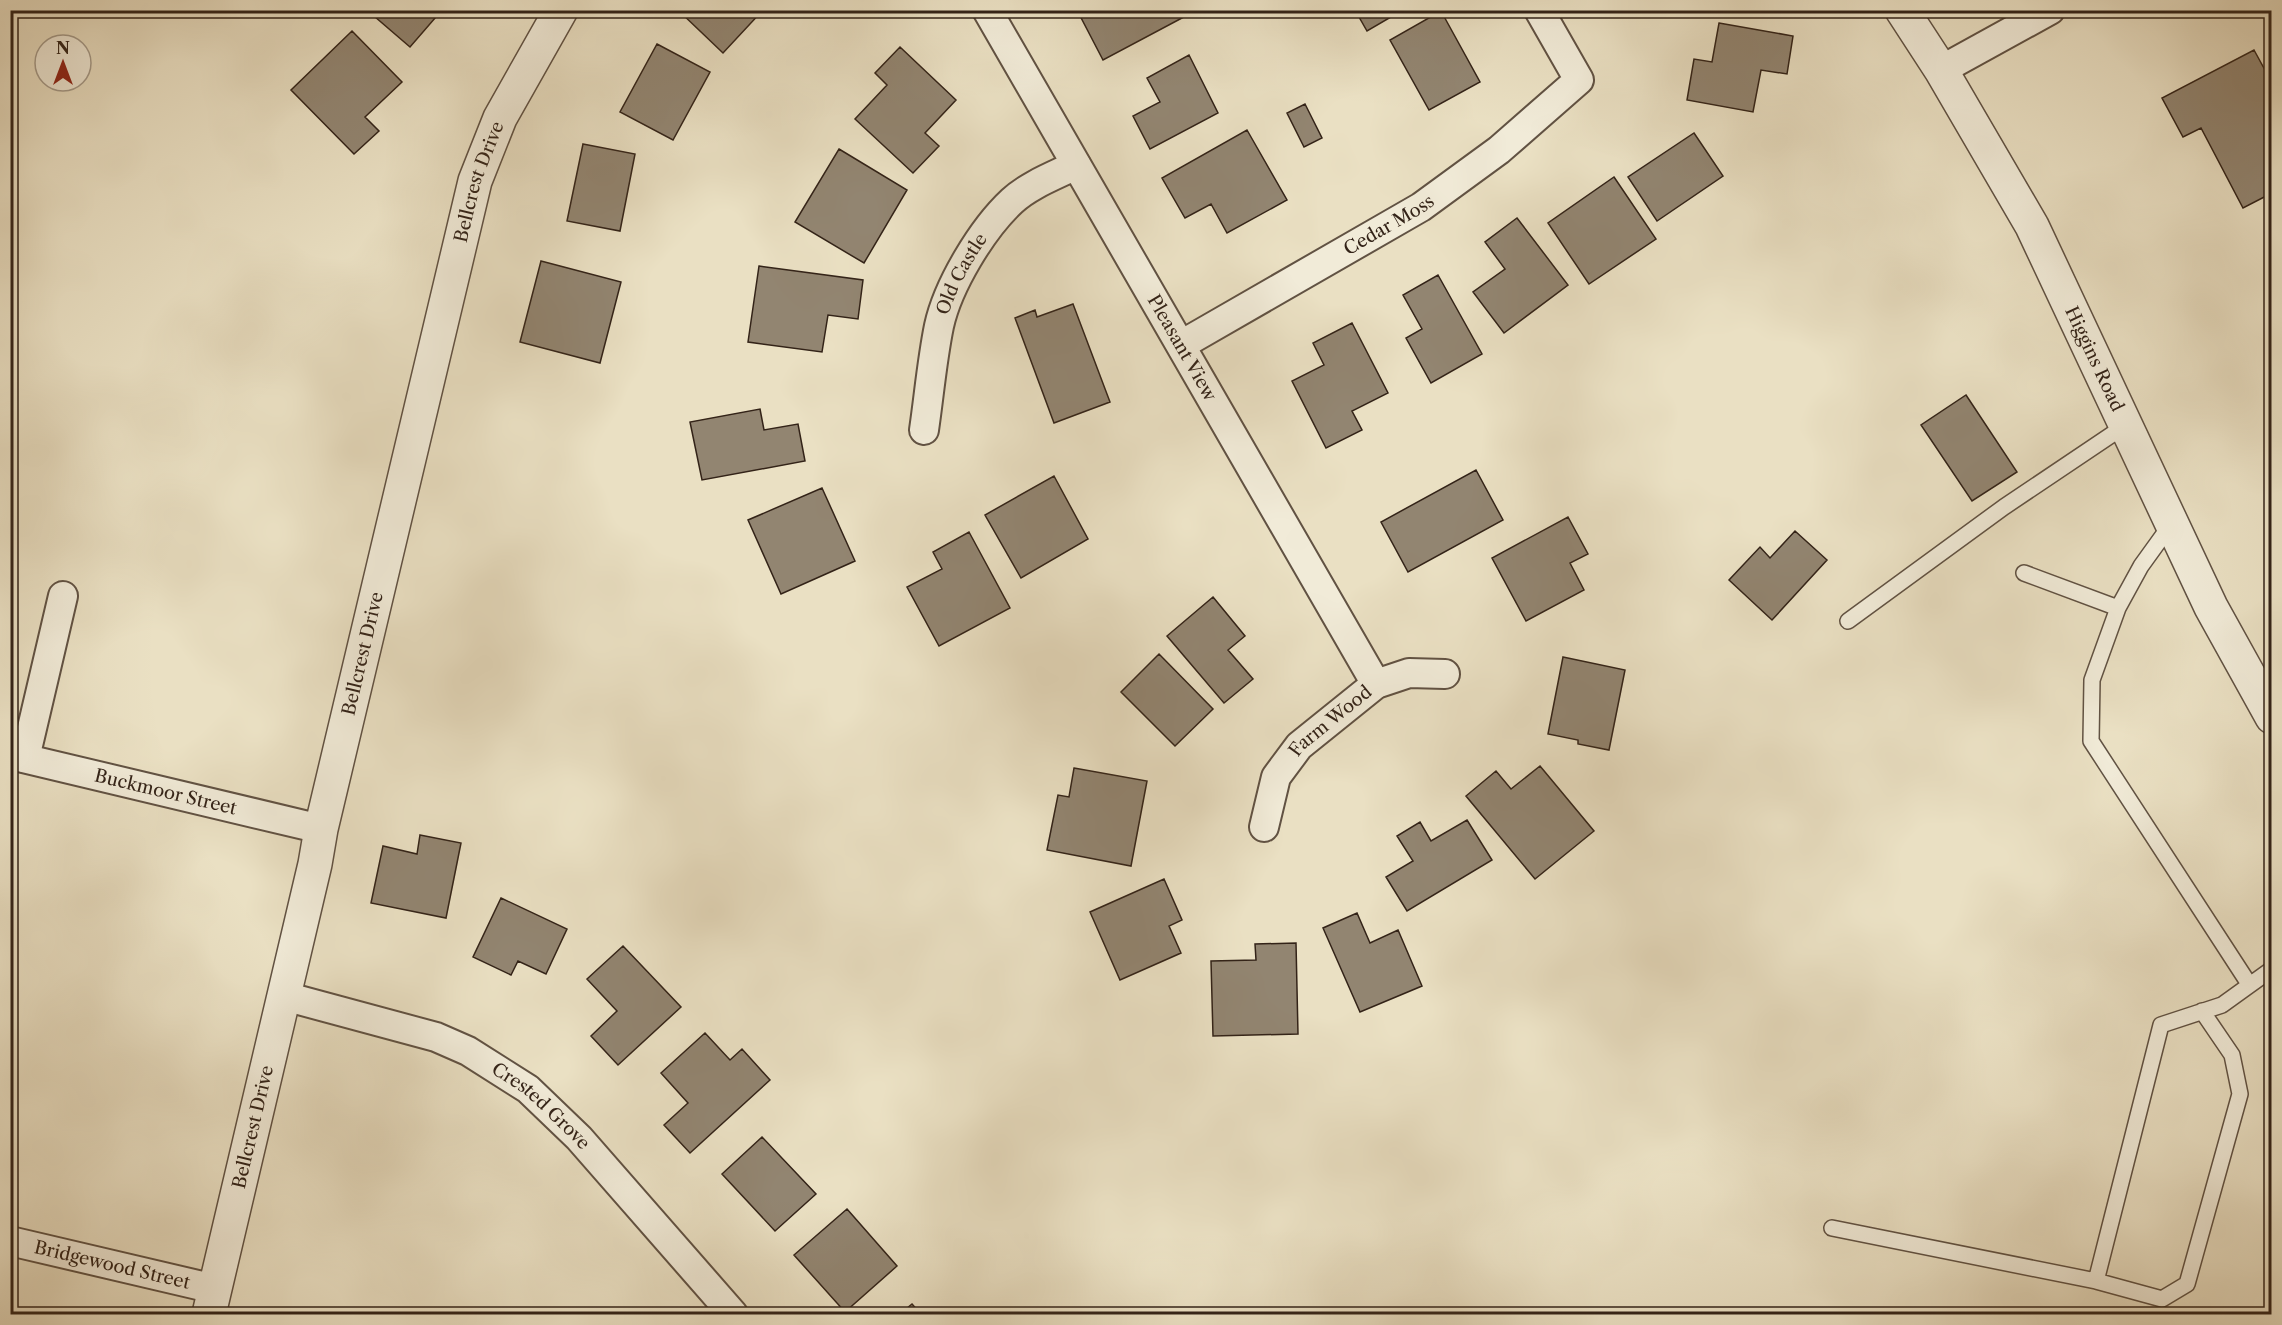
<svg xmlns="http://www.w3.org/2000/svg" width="2282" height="1325" font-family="'Libre Caslon Text',serif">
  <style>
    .building { fill: #928571; stroke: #332318; stroke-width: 1.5 }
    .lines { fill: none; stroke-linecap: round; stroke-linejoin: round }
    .service-casing { stroke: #615243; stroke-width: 18 }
    .minor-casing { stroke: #615243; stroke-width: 32 }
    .tertiary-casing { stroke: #615243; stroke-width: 36 }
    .service { stroke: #f1ebd8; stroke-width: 15 }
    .minor { stroke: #f1ebd8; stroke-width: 28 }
    .tertiary { stroke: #f1ebd8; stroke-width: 33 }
    .labels { text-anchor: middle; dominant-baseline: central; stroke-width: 6; stroke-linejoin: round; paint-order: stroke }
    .street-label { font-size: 18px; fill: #332318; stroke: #f1ebd8 }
  </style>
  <rect width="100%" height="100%" fill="#eae0c3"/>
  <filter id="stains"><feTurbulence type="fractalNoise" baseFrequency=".00333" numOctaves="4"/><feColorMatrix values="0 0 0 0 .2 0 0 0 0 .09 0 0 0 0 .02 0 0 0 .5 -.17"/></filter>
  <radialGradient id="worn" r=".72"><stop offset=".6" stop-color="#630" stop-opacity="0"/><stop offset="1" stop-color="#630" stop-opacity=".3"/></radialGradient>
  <path class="building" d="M367,10H442L410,47Z
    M678,10H763L723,53Z
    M1077,10H1197L1103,60Z
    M1355,10H1403L1367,31Z
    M1441,11L1480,82L1429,110L1390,40Z
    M1719,23L1793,36L1787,74L1761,70L1753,112L1687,100L1694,59L1712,62Z
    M352,31L402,82L365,117L379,131L354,154L291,90Z
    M657,44L710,72L673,140L620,112Z
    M900,47L956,100L925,133L939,146L913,173L855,119L887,85L875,73Z
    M2254,50L2272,83V193L2243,208L2201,128L2183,137L2162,98Z
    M1189,55L1218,113L1150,149L1133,116L1160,102L1147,78Z
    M1305,104L1322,138L1304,147L1287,113Z
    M1247,130L1287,200L1227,233L1211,204L1185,218L1162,178Z
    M1694,133L1723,176L1657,221L1628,177Z
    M583,144L635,154L620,231L567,221Z
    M839,149L907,190L864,263L795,222Z
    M1614,177L1656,239L1589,284L1548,223Z
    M1517,218L1568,285L1504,333L1473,292L1505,269L1485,242Z
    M541,261L621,282L600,363L520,342Z
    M759,266L863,280L858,319L828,315L822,352L748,342Z
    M1438,275L1482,354L1431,383L1406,338L1422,329L1403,295Z
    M1073,304L1110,402L1054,423L1015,318L1035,310L1037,317Z
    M1352,323L1388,393L1352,411L1362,430L1326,448L1292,381L1324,365L1313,343Z
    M1966,395L2017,472L1972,501L1921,425Z
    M760,409L764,430L798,424L805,461L702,480L690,422Z
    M1476,470L1503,520L1408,572L1381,522Z
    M1054,476L1088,539L1021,578L985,515Z
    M822,488L855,561L781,594L748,520Z
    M1568,517L1588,554L1570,563L1584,590L1526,621L1492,558Z
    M1795,531L1827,560L1772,620L1729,580L1760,547L1770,558Z
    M969,532L1010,608L939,646L907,587L942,569L933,552Z
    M1213,597L1245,636L1228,650L1253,679L1224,703L1167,636Z
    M1159,654L1213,709L1175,746L1121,692Z
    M1563,657L1625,670L1609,750L1578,744V740L1548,734Z
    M1540,766L1594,831L1535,879L1466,796L1496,771L1511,789Z
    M1074,768L1147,781L1131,866L1047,850L1058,795L1069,797Z
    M1467,820L1492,860L1407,911L1386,877L1413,861L1397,836L1420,822L1431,841Z
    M420,835L461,843L446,918L371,903L383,846L417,854Z
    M1164,879L1182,920L1169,926L1181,953L1120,980L1090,912Z
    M501,898L567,929L546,974L518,961L511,975L473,957Z
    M1357,913L1370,943L1398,930L1422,986L1360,1012L1323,928Z
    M1296,943L1298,1034L1213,1036L1211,961L1256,960L1255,944Z
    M623,946L681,1007L618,1065L591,1036L617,1011L587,979Z
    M705,1033L730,1060L742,1049L770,1080L690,1153L664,1125L688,1103L661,1073Z
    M762,1137L816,1194L775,1231L722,1174Z
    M847,1209L897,1266L845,1312L794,1255Z
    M912,1304L921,1314H900Z"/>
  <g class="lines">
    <g class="service-casing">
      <path id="service" d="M2172,523L2141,566L2118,608L2092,680L2091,741L2249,984
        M2024,573L2118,608
        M1848,621L2004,507L2126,425
        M1832,1228L2096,1281L2161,1025L2222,1005L2272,969
        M2096,1281L2162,1299L2187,1284L2240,1094L2232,1055L2202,1011"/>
    </g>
    <g class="minor-casing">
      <g id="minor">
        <path id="s1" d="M987,10L1376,684"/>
        <path d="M1941,70L2050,10"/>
        <path id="s2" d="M1181,345L1421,207L1499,150L1579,80L1539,10"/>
        <path id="s3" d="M924,430C929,396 932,360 939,326C948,285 982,229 1012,201C1029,185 1056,175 1076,165"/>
        <path id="s4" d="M10,755L321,829"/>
        <path d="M25,758L63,596"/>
        <path id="s5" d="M1264,827L1276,777L1299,746L1376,684L1409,673L1445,674"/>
        <path id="s6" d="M284,996L436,1037L468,1051L528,1089L579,1138L733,1314"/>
        <path id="s7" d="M10,1241L215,1289"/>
      </g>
    </g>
    <g class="tertiary-casing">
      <g id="tertiary">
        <path id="s8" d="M1902,10L1941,70L2032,226L2211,607L2272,717"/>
        <path id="s9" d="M209,1314L315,864L321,829L475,181L500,118L561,10"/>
      </g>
    </g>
    <use href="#service" class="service"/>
    <use href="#minor" class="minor"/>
    <use href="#tertiary" class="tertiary"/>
  </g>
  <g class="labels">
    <g class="street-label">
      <text stroke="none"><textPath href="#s9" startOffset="1164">Bellcrest Drive</textPath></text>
      <text stroke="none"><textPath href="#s2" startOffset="240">Cedar Moss</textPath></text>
      <text stroke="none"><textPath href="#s3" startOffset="162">Old Castle</textPath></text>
      <text stroke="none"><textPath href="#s1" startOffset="390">Pleasant View</textPath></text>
      <text stroke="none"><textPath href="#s8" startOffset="399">Higgins Road</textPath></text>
      <text stroke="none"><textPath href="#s9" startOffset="678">Bellcrest Drive</textPath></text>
      <text stroke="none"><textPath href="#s5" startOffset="130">Farm Wood</textPath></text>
      <text stroke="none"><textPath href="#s4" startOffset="160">Buckmoor Street</textPath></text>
      <text stroke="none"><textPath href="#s6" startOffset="284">Crested Grove</textPath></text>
      <text stroke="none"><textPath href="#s9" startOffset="192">Bellcrest Drive</textPath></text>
      <text stroke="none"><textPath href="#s7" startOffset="105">Bridgewood Street</textPath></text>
    </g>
  </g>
  <rect width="2282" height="1325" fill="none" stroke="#eae0c3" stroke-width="36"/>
  <rect x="12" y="12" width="2258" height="1301" fill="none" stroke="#332318" stroke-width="3"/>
  <rect x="18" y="18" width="2246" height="1289" fill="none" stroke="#332318" stroke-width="1.5"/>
  <g transform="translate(63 63)"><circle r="28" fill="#f1ebd8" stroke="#a59b8b" stroke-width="1.5"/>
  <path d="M0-4.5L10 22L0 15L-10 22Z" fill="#8f2418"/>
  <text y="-9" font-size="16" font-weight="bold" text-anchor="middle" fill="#332318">N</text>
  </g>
  <rect width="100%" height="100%" filter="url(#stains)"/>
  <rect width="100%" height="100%" fill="url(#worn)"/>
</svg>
